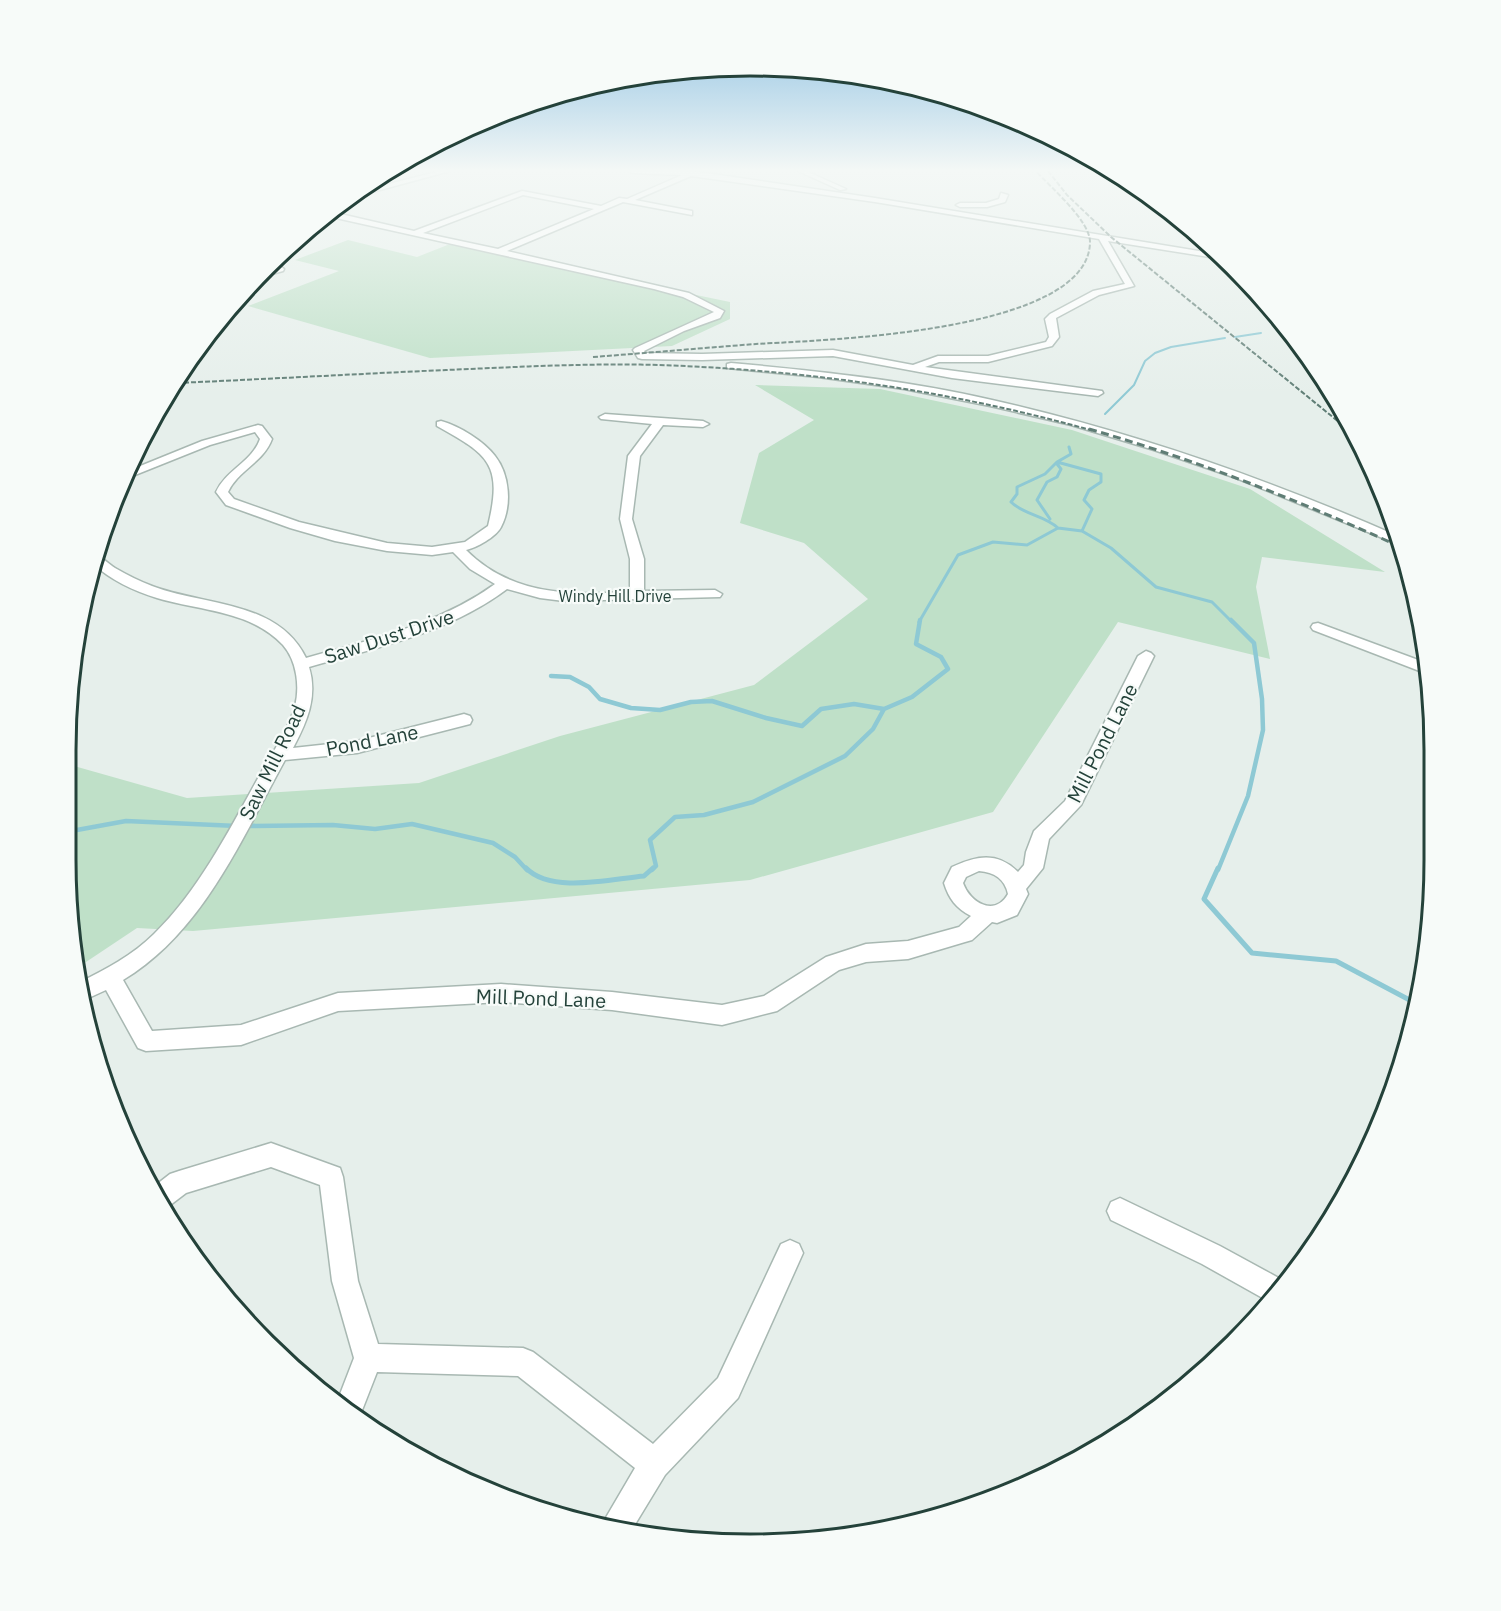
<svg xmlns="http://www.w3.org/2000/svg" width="1501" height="1611" font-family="'IBM Plex Sans',sans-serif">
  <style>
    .green { fill: #bfe0c8 }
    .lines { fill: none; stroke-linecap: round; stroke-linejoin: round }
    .stream-far3 { stroke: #8ec9d4; stroke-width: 2 }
    .stream-far2 { stroke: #8ec9d4; stroke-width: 3 }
    .stream-far1 { stroke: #8ec9d4; stroke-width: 4.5 }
    .stream { stroke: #8ec9d4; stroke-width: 5 }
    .minor-casing { stroke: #a8b8b2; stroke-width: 3 }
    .minor { fill: #fff; fill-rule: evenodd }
    .rail-far1 { stroke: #5f7d75; stroke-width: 2; stroke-dasharray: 5 2; stroke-linecap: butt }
    .rail { stroke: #5f7d75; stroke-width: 3; stroke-dasharray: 8 4.5; stroke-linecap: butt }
    .labels { text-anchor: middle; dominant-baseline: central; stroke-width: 4.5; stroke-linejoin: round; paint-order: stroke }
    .far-street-label { font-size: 16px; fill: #24423a; stroke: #f7fbf9 }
    .street-label { font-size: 20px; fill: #24423a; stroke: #f7fbf9 }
    .rim { fill: none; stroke: #24423a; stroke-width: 3 }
  </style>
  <rect width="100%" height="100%" fill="#e6efeb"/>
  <path class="green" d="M348,240L417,257L450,244L730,302V319L672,346L430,358L248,306L339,271L295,260Z
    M755,385L880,389L1072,430L1250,489L1385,572L1262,557L1256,587L1270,659L1118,622L993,812L750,880L193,931L137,928L77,968L66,861L67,764L187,798L419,783L560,736L754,685L868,599L804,543L740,523L759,453L814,420Z"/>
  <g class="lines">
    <path class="stream-far3" d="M1235,337L1261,333
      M1105,414L1134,385L1145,361L1155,353L1171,347L1225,338"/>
    <path class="stream-far2" d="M1057,462L1045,474L1017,487V494L1011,502C1024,515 1044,515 1058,528
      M1050,519L1037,500L1047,482L1057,477L1061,469L1057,464
      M1082,531L1111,548L1156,587L1212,602L1232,622
      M919,622L958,555L993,542L1027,545L1058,528L1082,531L1092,509L1084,500L1089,490L1101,482V474L1057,462L1071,454L1069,447"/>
    <path class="stream-far1" d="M551,676L570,677L589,687L600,699L631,708L660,710L691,702L712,701L766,718L802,726L821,709L854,704L884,709
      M245,826L333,825L375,829L412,824L493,843L515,857L527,870
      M66,832L126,821L237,826
      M652,870L656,866L650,840L675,817L704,815L753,802L845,756L873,729L884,709L912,697L948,669L941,657L916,644L920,620
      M1218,870L1248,796L1263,730L1262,699L1254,643L1231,620"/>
    <path class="stream" d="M526,868C551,894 611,879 644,876L653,868
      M1218,868L1204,899L1252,953L1336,961L1419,1005"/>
    <g class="minor-casing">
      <path id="minor" d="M440,171H450L354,197L361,191Z
        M629,171L699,172L875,198L1217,254L1222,259L1108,241L1134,286L1099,295L1056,318L1059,337L1052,346L988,362H939L925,367L1102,391L1103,393L1098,396L952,378L833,356L702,360L642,359L638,358L633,350L635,348L714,312L683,297L654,289L327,216L332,212L414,231L522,191L601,206L619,198L627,199L682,175L632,173ZM691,176L875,202L1099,239L1125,284L1093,291L1050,314L1045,319L1049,337L1046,342L988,356H938L913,365L833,350L702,354L645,353L644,351L684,331L720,318L724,311L689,293L507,251L623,202L692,215V211L635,200ZM523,195L594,209L498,249L423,233Z
        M798,171H806L846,189L840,190Z
        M1001,193L1008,195L1005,202L987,207H960L956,205L960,203H986L999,199Z
        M280,266L284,269L283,271L261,277L266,271Z
        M731,363C818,371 906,380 992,400C1133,432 1268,479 1400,537L1402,546L1236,478L1154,450L1071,425L990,406L904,389L818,377L727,368V364Z
        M605,414L703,421L709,424L703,427L663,425L640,456L632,519L644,559V591L715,590L722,594L720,597L564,601L540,598L507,589C448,633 379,647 309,667C318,697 307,722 293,748L357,741L464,714L470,716L472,720L470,724L357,753L285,760C242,838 203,932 123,980L152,1031L241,1025L338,993L501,984L612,992L722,1005L764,996L826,957L866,944L908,941L959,927L971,916C956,908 949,899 944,883L952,867C976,856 997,851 1018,872L1024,865L1026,852L1034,831L1065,801L1138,656L1146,651L1151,653L1154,656L1081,805L1049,839L1043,868L1026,889L1028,894L1017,915L997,923L992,922L972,940L965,942L908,959L866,962L839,970L777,1011L722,1025L612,1010L501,1002L338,1011L241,1045L146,1051L138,1048L106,990L82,1001L78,983C105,970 133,955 154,934C199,891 232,825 262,771C274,750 289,729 295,706C300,687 297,661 283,645C250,610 200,611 157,598C134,591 111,580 93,564L96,555C103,558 109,564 115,568C127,575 139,581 152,586C204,606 278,600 306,658C372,639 438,625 495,584L470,569L453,552L432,555L387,551L335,541L290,528L226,505L216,492C226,470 252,462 260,439L255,432L210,445L125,479L128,471L202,441L258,425L262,426L272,439C263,463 238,470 228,492L234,499L299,522L387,543L432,547L465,542L488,526C503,464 489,455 437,426V422L441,421C459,426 484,441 495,456C510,475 512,506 501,527C496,537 476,548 466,550C512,596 569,595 630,592V559L620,519L628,456L652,424L601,419L599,417ZM979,871C994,872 1005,879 1008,894C995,917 970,903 963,883L966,877Z
        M1318,623L1429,664L1430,675L1313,630L1311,627L1313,624Z
        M271,1143L340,1168L343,1177L358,1281L378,1344L523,1348L533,1352L653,1444L718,1378L781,1244L790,1240L799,1244L803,1253L738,1398L665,1475L631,1531L601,1526L635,1468L518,1376L377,1372L359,1418L337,1402L354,1358L332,1281L320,1185L271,1167L186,1193L165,1209L152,1188L170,1174L179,1171Z
        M1120,1198L1220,1246L1286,1282L1268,1301L1202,1264L1111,1220L1107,1211L1111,1202Z"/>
    </g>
    <use href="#minor" class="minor"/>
    <path class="rail-far1" d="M1048,171L1067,195L1111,237L1350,431
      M593,357C647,353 702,348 756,344C822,340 1087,333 1090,243C1091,221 1050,187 1036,171
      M177,383C267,379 356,374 446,370C517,367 588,363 659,365C806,370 953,391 1094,431"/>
    <path class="rail" d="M1089,429C1197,460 1300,501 1403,548
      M1348,429L1356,436"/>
  </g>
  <linearGradient id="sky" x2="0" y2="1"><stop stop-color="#84bce0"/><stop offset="0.43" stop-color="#f4f8f6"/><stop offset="1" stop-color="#f4f8f6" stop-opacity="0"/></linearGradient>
  <rect width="1501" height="396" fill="url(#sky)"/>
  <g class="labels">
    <g class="far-street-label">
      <text x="615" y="596">Windy Hill Drive</text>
    </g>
    <g class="street-label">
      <text transform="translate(389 636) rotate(-18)">Saw Dust Drive</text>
      <text transform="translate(372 740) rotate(-11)">Pond Lane</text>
      <text transform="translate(1102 743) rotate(-63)">Mill Pond Lane</text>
      <text transform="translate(272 762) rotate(-64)">Saw Mill Road</text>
      <text transform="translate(541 998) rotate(2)">Mill Pond Lane</text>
    </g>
  </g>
  <path d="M0 0H1501V1611H0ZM750 76H750A674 674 0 0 1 1424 750V860A674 674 0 0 1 750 1534H750A674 674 0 0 1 76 860V750A674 674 0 0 1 750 76Z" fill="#f7fbf9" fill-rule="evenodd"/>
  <path class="rim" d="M750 76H750A674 674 0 0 1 1424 750V860A674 674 0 0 1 750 1534H750A674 674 0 0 1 76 860V750A674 674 0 0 1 750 76Z"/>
</svg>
